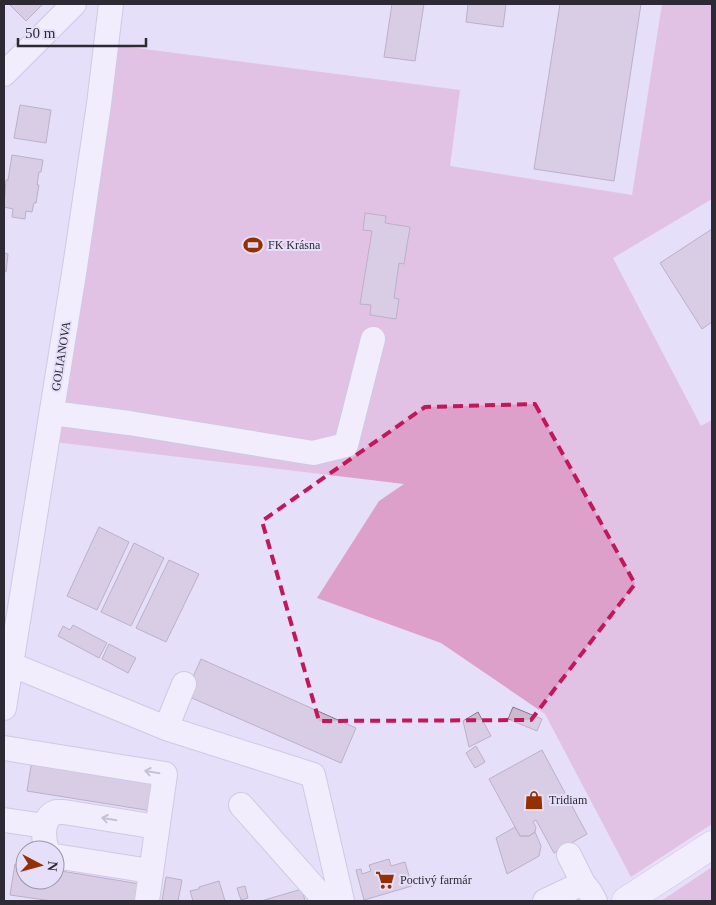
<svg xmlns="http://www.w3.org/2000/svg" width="716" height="905" font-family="'Times New Roman',serif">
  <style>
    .green { fill: #dda0ca }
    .building { fill: #cab9cf; stroke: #87788c }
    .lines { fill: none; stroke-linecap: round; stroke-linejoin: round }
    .minor-casing { stroke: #b6afc8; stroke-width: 26 }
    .major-casing { stroke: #b6afc8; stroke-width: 29 }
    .minor { stroke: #fff; stroke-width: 24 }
    .major { stroke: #fff; stroke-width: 28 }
    .oneway { stroke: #a09fa4 }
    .marked { fill: none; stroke: #c2185b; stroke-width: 4; stroke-dasharray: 10 6; stroke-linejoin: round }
    .labels { text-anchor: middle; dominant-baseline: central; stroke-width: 4; stroke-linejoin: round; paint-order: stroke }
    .poi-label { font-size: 12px; fill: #2d2a34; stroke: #e6dff9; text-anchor: start }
    .street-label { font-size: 12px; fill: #2d2a34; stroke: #e6dff9 }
  </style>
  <rect width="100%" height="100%" fill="#e6dff9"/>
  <path class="green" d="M662,4H712V199L613,258L701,426L712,420V824L631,877L545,714L441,643L317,598L379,501L404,484L46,441L106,44L460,90L450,166L632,195Z
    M712,867V901H661Z"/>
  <path class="building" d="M11,4H43L26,21L10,5Z
    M392,4H424L415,61L384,57Z
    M468,4H506L503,27L466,22Z
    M560,4H641L614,181L534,169Z
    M20,105L51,110L46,143L14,138Z
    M12,155L43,160L41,172H39L37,185H39L36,203H34L32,212L26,211L25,219L12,217L13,209L4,207L6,180H8Z
    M365,213L386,216L385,223L410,227L404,264L399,263L394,298L399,299L396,319L370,315L371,305L360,304L372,231L363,230Z
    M712,229V322L702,329L660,263Z
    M4,253L8,254L6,272L4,271Z
    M99,527L129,542L97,610L67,596Z
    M134,543L164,558L131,626L101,612Z
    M169,560L199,574L166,642L136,628Z
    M73,625L107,643L99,658L58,636L63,626L70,630Z
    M109,644L136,658L128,673L102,659Z
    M201,659L356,728L341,763L185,695Z
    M513,707L542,719L537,731L508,719Z
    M478,712L491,736L469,747L463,721Z
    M476,746L485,762L475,768L466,753Z
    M542,750L587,834L554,853L536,820L533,822L536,827L535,832L529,836H520L489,779Z
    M32,760L157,780L152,811L27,791Z
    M515,827L520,836H529L535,832L541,846L539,856L507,874L496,838Z
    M389,859L391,866L405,862L412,886L364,900L356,870L361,869L362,874L371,871L369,865Z
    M15,864L25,865V880H55V870L140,884L137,901H52L10,895Z
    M166,877L182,880L178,901H162Z
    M219,881L225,901H193L190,891L199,889V887Z
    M245,886L248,898L241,900L237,888Z
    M302,889L305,901H261Z"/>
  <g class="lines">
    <g class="minor-casing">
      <path id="minor" d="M4,74L74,4
        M52,413L129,423L313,453L346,445L373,339
        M10,664L166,728
        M184,684L166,728L313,775L342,901
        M4,708L75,267L99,104L111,4
        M4,748L165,774L147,901
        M241,805L326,901
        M4,820L45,826
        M47,850C43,838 41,818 56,812C57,812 63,812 64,812L157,827
        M569,855L583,883L590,892L595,901
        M55,856L150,871
        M545,901L583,883"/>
    </g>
    <g class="major-casing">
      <path id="major" d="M626,901L712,845"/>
    </g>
    <use href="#minor" class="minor"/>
    <use href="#major" class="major"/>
  </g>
  <defs><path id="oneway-shaft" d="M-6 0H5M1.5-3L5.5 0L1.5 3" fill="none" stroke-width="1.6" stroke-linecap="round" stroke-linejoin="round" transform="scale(1.25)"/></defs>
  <g class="oneway">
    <use href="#oneway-shaft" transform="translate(152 772) rotate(-171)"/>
    <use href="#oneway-shaft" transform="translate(109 819) rotate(-171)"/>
  </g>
  <path d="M0 0H716V905H0ZM535,404L635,584L531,720L319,721L262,521L425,407Z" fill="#e6dff9" fill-opacity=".55" fill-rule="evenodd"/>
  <path class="marked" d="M535,404L635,584L531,720L319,721L262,521L425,407Z"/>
  <defs>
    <g id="stadium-bare" transform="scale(1.5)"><path d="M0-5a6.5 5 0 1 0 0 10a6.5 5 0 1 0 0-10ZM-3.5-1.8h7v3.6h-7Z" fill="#952f04" stroke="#e6dff9" stroke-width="2.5" paint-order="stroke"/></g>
    <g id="shop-bare" transform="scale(1.5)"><path d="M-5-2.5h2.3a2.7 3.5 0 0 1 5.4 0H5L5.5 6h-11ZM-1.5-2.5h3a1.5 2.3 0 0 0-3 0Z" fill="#952f04" stroke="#e6dff9" stroke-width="2.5" paint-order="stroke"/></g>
    <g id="supermarket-bare" transform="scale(1.5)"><path d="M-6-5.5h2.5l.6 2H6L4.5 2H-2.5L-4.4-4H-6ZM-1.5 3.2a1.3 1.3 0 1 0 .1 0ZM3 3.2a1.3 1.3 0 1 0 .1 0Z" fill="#952f04" stroke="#e6dff9" stroke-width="2.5" paint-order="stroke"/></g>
  </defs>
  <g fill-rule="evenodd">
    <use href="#stadium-bare" x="253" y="245"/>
    <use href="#shop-bare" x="534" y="800"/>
    <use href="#supermarket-bare" x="385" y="880"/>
  </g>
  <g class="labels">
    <g class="poi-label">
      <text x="268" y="245">FK Krásna</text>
      <text x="549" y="800">Tridiam</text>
      <text x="400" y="880">Poctivý farmár</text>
    </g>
    <g class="street-label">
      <text transform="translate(61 356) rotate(-81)">GOLIANOVA</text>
    </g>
  </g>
  <rect width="716" height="905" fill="none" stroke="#2d2a34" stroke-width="10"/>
  <g transform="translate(40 865) rotate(96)"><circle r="24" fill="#e6dff9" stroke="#9c97aa"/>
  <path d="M0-4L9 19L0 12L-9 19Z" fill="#952f04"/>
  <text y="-8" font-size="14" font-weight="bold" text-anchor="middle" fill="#2d2a34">N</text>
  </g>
  <path d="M18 38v8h128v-8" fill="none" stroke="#2d2a34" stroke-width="2.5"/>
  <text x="25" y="38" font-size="15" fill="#2d2a34" stroke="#e6dff9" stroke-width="4" paint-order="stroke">50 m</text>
</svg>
